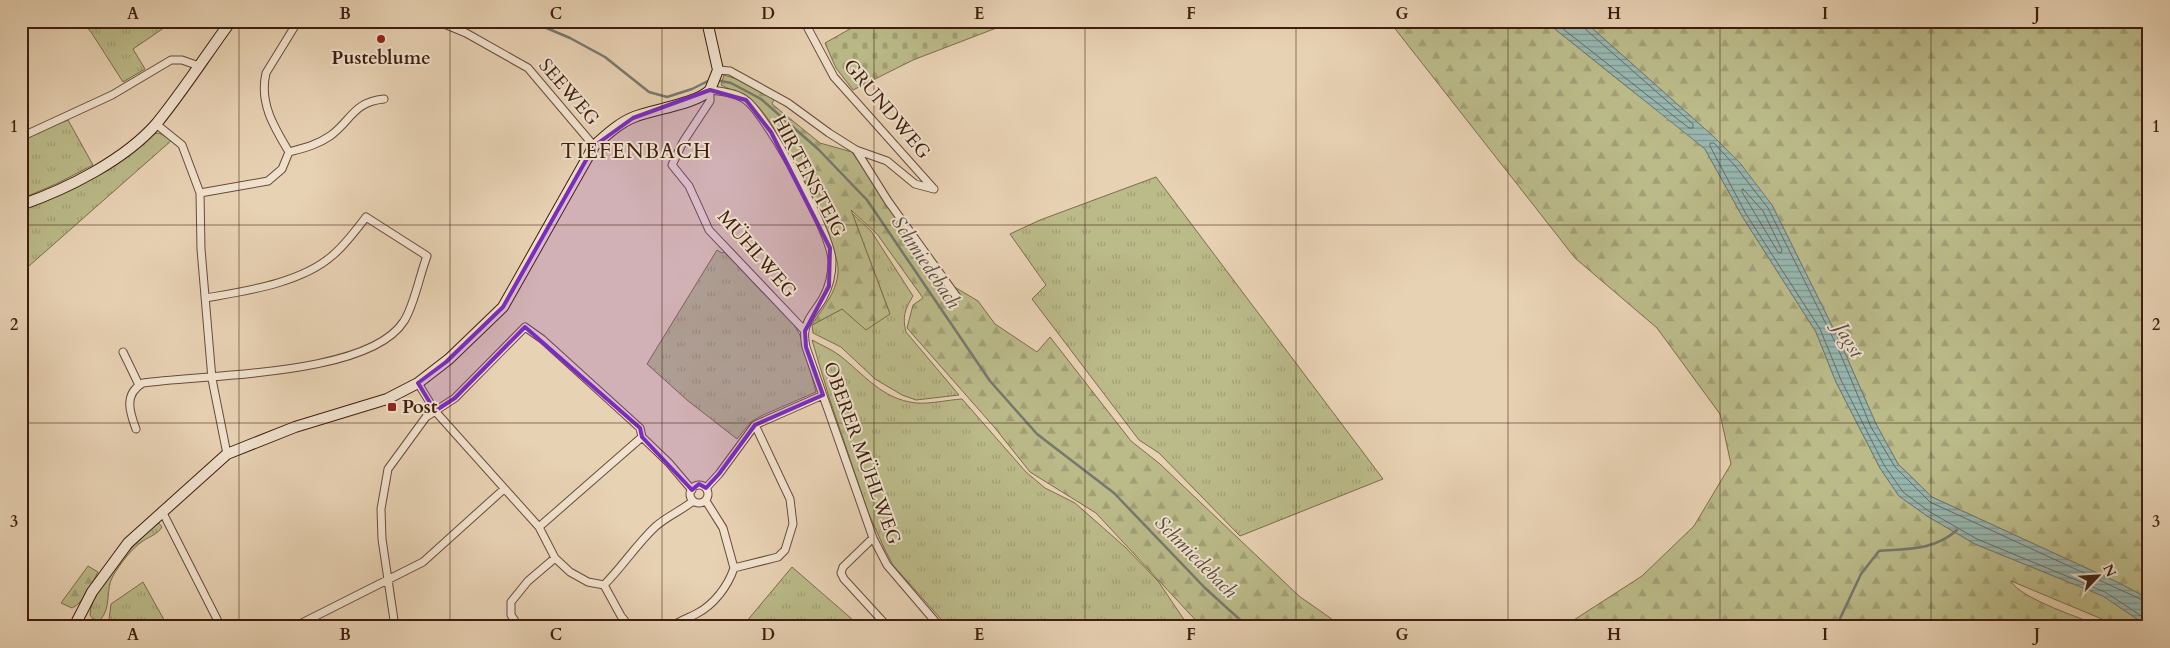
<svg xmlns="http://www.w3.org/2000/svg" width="2170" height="648" font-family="Cardo,serif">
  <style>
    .grass { fill: url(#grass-tufts); stroke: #7d6c4c }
    .forest { fill: url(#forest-firs); stroke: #7d6c4c }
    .cemetery { fill: url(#cemetery-stones); stroke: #7d6c4c }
    .water { fill: url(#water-rules); stroke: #74796f }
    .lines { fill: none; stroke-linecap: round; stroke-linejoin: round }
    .shore { stroke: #6b6a5f; stroke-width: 1 }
    .stream { stroke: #74796f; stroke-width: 2.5 }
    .street-casing { stroke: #694a38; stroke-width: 9 }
    .secondary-casing { stroke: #3f1d0e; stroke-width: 12 }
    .street { stroke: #f0e2ce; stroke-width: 7 }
    .secondary { stroke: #f0e2ce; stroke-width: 10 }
    .marked { fill: #7b2cbf; fill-opacity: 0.2; stroke: #7b2cbf; stroke-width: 4; stroke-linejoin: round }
    .grid { fill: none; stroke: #3f1d0e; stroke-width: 1; stroke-opacity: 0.55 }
    .poi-dot { fill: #8f2418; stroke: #f0e2ce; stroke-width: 2 }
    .labels { text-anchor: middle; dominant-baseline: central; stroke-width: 4; stroke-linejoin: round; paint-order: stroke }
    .poi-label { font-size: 19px; font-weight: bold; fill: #3f1d0e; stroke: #f0e2ce }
    .street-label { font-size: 19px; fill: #3f1d0e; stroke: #f0e2ce }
    .water-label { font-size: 20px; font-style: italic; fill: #594b3f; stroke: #f0e2ce }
    .quarter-label { font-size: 21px; letter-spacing: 1px; fill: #3f1d0e; stroke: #f0e2ce }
    .neatline { fill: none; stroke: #3f1d0e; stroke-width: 2 }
    .grid-label { font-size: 16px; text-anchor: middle; font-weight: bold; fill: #3f1d0e }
  </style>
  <defs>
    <pattern id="grass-tufts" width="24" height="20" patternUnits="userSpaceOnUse" patternTransform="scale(1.25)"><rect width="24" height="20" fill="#bbba89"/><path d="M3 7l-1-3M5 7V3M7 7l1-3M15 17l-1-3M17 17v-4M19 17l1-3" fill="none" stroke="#a29f75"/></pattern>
    <pattern id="forest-firs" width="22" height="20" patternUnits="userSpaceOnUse" patternTransform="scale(1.25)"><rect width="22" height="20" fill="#bbba89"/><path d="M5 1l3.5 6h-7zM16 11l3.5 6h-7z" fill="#a29f75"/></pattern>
    <pattern id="cemetery-stones" width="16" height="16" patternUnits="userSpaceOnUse" patternTransform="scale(1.25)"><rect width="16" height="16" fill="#bbba89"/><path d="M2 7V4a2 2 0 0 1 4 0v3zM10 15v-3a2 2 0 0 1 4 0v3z" fill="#a29f75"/></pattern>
    <pattern id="water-rules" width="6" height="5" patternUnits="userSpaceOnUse" patternTransform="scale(1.25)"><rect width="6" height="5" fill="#97b7b0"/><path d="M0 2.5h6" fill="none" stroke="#7d948e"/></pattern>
  </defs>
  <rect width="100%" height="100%" fill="#e8d2b4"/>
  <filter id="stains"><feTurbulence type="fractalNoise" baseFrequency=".004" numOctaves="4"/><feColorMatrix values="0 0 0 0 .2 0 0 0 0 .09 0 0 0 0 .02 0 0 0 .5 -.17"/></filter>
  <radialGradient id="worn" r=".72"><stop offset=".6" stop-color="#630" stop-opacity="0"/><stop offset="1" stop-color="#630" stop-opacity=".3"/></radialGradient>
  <path class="grass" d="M81,21H174L133,49L145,69L123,82L91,32Z
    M68,120L93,165L56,184L21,199V138Z
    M159,133L172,140L21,273V209L152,134Z
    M1156,177L1383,479L1240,536L1159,453L1139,440L1032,299L1046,285L1010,234L1040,220Z
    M852,213L871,231L913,296C905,309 902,317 906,332L959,395L916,400L902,395L875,379L841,347L813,333L812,325L842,309L890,314Z
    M717,250L722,253L727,251L794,324L802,339L816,392L761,416L751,422L737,439L687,400L647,364Z
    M812,340C821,345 831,349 839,355C864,374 881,399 916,403C931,404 947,400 962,399L1026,472L1045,488L1075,503L1125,547L1158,581L1189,627H1052L1050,625L1048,627H948L893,565L885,550L868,512L829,397Z
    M158,522L162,527C157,535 150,536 143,541C132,548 120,564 113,576C105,589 112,608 100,620L93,619L90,615C90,587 138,541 158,522Z
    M792,567L853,620L851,627H750L746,622Z
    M143,582L168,627H108L111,604Z"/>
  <path class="forest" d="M1389,21H1545L1631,90L1694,138L1705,149L1742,216L1816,332L1836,382L1880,468L1899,496L1927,516L1975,544L2103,596L2149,627H2121L2011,581C2019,598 2083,619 2103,627H1563L1642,576L1694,526L1731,464L1720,414L1657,328L1575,258Z
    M1584,21H2149V599L2121,584L1932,497L1898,464L1876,424L1841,344L1772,205L1714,137Z
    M724,75L749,83L774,99L772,104L820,143L852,152L890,207L926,270L978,301L995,324L1037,352L1050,337L1131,441L1160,464L1299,596L1343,627H1202L1096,513L1030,472L995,428L907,328L913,305L923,298L877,234L851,210L890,314L866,330L842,309L812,325C823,307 839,290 838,268C837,241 781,133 762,111C752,98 736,92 721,85Z
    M88,566L98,572C91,584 85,602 72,608L61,603Z"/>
  <path class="cemetery" d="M864,21H996L999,27L913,60L853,90L836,68L825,43Z"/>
  <path class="water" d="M1545,21H1584L1714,137L1740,163L1772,205L1841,344L1876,424L1898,464L1932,497L2121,584L2149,599V627L2103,596L1975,544L1927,516L1899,496L1880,468L1836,382L1816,332L1742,216L1705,149Z"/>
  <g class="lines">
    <path class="shore" d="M1553,21L1689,128H1693V124L1583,27L1581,21
      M1743,189L1763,211L1782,250L1781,253L1778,252L1742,192Z
      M2149,603L1930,502L1895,467L1871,427L1837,346L1768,208L1736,167L1714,143H1710V146L1746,214L1820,329L1841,380L1884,465L1903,492L1930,512L1977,539L2105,592L2149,621"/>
    <path class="stream" d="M530,21L570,38L605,57L649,92L667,97L692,89L710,80
      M716,80L731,83L761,99L818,149L867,200L990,381L1037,434L1114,493L1205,588L1248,627
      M1836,627L1861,574L1879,551C1908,549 1935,550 1957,530"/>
    <g class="street-casing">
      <path id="street" d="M437,21L466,33L528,68L594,146
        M804,21L834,77L934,189
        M718,70L730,71L788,103L829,133L856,150L888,201L957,297
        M156,124L182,145L200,193L201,249L212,379L227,454
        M21,137L112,95L171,60H182L199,66
        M856,150L887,161L915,184L934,189
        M289,152C304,148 317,145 330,136C351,121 353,102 384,99
        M200,193L268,181L282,169L289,152C274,127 259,103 266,73L298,21
        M805,331L709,230L689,186L672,165L683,142L710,101V90C721,91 738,93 747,101C768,118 833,235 832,262C832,275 829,287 823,298C817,309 806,319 805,331C804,336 805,342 806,347L873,538L887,565L940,627
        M123,352L139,385
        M418,383L435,411L539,527L555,558L570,572L588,582L604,585C622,567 636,545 655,527C667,516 681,511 693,501
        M136,429C130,413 123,394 143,383C203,374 369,377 404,321C414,306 420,274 427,256L366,217C356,230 345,245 333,255C302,283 246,291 206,298
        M690 494a9 9 0 1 1 18 0a9 9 0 1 1-18 0Z
        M706,488L719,474L755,425L823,395
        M706,501L723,528L734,568
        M162,511L221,627
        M539,527L642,437
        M873,538L843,567L841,573L844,579L888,627
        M604,585L621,616L630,627
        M294,627L423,562L504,489
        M395,627L382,539L381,509L388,469L426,417L455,398L525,327L542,339L640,428L642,437L669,463L692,490
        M519,627L511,615V602L528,581L555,558
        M671,627C679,621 688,618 696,614C714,605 728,586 734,568L778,557L785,550L793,524L790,499L755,425"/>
    </g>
    <g class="secondary-casing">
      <path id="secondary" d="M21,205C67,189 125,160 157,123C183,91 206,55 231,21
        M74,627L92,592L128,543L227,454L295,427L387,399L418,383L449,359L503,307L594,146C606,135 619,123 634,117C654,109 696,104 710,90L718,70L707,21"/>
    </g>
    <use href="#street" class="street"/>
    <use href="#secondary" class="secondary"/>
  </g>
  <path class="marked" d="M710,90L746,100L771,132L830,248L829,286L805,331L806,347L823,395L755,425L719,474L706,488L699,484L692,490L642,437L640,428L525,327L455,398L435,411L418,383L446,362L503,307L594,146L633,118Z"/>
  <path class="grid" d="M239,21V627M450,21V627M662,21V627M874,21V627M1085,21V627M1296,21V627M1508,21V627M1720,21V627M1931,21V627M21,225H2149M21,423H2149"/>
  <g class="poi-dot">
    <circle cx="381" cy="39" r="5"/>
    <rect x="387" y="402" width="10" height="10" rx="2.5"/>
  </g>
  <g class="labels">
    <g class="poi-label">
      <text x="381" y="58">Pusteblume</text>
      <text x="402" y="407" text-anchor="start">Post</text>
    </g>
    <g class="street-label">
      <text transform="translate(569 92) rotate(49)">SEEWEG</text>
      <text transform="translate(887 109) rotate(50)">GRUNDWEG</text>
      <text transform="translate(809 176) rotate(62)">HIRTENSTEIG</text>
      <text transform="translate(757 254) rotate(49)">MÜHLWEG</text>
      <text transform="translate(862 453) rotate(70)">OBERER MÜHLWEG</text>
    </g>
    <g class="water-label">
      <text transform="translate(926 262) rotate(56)">Schmiedebach</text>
      <text transform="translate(1849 340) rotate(60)">Jagst</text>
      <text transform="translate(1196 557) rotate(45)">Schmiedebach</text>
    </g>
    <g class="quarter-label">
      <text x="636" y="151">TIEFENBACH</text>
    </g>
  </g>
  <rect width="2170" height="648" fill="none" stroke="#e8d2b4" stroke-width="55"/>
  <g transform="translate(2098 576) rotate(65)" stroke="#f0e2ce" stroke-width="4" paint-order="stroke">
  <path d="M0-4L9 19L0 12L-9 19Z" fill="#3f1d0e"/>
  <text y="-8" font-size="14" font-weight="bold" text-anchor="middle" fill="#3f1d0e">N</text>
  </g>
  <rect x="28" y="28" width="2114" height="592" class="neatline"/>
  <g class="grid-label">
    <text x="133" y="19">A</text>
    <text x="345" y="19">B</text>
    <text x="556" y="19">C</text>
    <text x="768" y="19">D</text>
    <text x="979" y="19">E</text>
    <text x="1191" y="19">F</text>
    <text x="1402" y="19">G</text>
    <text x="1614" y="19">H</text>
    <text x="1825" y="19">I</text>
    <text x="2037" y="19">J</text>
    <text x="14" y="132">1</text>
    <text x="2156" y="132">1</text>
    <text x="14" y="330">2</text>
    <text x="2156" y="330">2</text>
    <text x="14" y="527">3</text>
    <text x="2156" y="527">3</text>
    <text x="133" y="640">A</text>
    <text x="345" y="640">B</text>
    <text x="556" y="640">C</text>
    <text x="768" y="640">D</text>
    <text x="979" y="640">E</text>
    <text x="1191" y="640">F</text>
    <text x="1402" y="640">G</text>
    <text x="1614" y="640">H</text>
    <text x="1825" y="640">I</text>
    <text x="2037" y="640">J</text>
  </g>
  <rect width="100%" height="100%" filter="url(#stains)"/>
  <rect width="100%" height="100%" fill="url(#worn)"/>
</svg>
